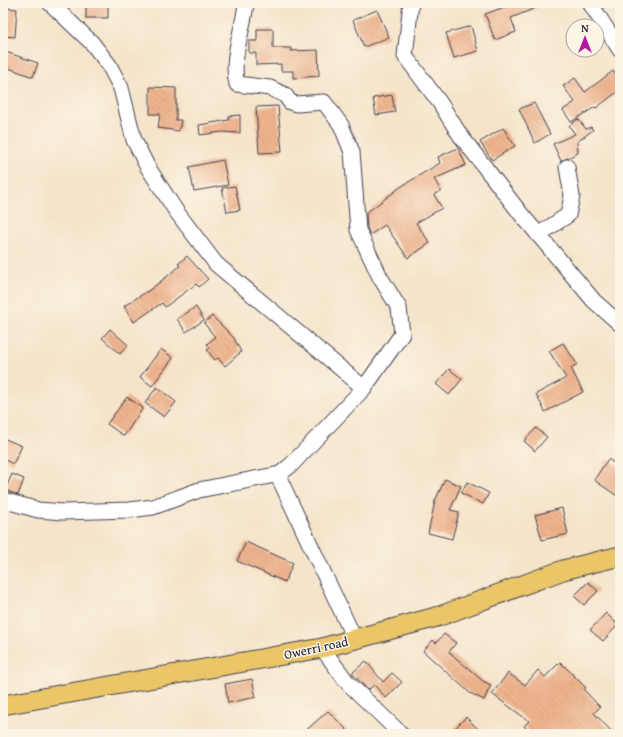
<svg xmlns="http://www.w3.org/2000/svg" width="623" height="737" font-family="'Gentium Book Plus',serif">
  <style>
    .building { fill: url(#building-back-hatch) }
    .lines { fill: none; stroke-linecap: round; stroke-linejoin: round }
    .minor-casing { stroke: #423f50; stroke-width: 17 }
    .major-casing { stroke: #423f50; stroke-width: 21 }
    .minor { stroke: #fff; stroke-width: 15 }
    .major { stroke: #ebc669; stroke-width: 19 }
    .labels { text-anchor: middle; dominant-baseline: central; stroke-width: 3; stroke-linejoin: round; paint-order: stroke }
    .street-label { font-size: 13px; fill: #22223b; stroke: #fcf5e5 }
  </style>
  <defs>
    <pattern id="building-back-hatch" width="6" height="6" patternUnits="userSpaceOnUse"><rect width="6" height="6" fill="#efb48d"/><path d="M-1 5l2 2M0 0l6 6M5-1l2 2" fill="none" stroke="#cd9a7b"/></pattern>
  </defs>
  <rect width="100%" height="100%" fill="#fcf5e5"/>
  <filter id="ink" filterUnits="userSpaceOnUse"><feTurbulence type="fractalNoise" baseFrequency=".025" numOctaves="2"/><feDisplacementMap in="SourceGraphic" scale="8" xChannelSelector="R" yChannelSelector="G"/><feConvolveMatrix kernelMatrix="1 2 1 2 8 2 1 2 1" color-interpolation-filters="sRGB"/></filter>
  <filter id="wash" filterUnits="userSpaceOnUse"><feTurbulence type="fractalNoise" baseFrequency=".012" numOctaves="4" result="noise"/><feDisplacementMap in="SourceGraphic" scale="16" xChannelSelector="R" yChannelSelector="G"/><feGaussianBlur stdDeviation="0.9" result="paint"/><feColorMatrix in="noise" values="0 0 0 0 0 0 0 0 0 0 0 0 0 0 0 0 0 1.4 0 .05"/><feComposite in="paint" operator="in"/></filter>
  <g filter="url(#wash)">
    <rect width="100%" height="100%" fill="#f5e4ca"/>
    <g id="blocks">
      <path class="building" d="M86,3H108V18H86Z
        M516,3H548L511,18L516,32L495,40L485,14Z
        M3,8L17,9L15,37L3,36Z
        M377,10L389,37L364,47L353,20Z
        M471,26L478,51L454,58L446,33Z
        M257,29H273V48H291V51L318,50L319,76L293,78V71H281V64L256,65V53H249V41H257Z
        M3,51L38,63L33,77L3,66Z
        M613,71L620,81V90L596,108L595,107L571,122L563,110L575,102L563,86L575,78L585,92Z
        M150,87L176,88V120H181L179,131L158,128L160,114H150Z
        M392,95L395,112L376,115L373,98Z
        M534,103L550,134L535,143L519,109Z
        M278,106L282,152L259,153L256,107Z
        M240,115V133L222,132L200,135L199,125L229,120V116Z
        M578,119L586,129L591,127L593,130L577,142L578,153L561,161L553,144L575,134L569,126Z
        M503,128L515,146L492,160L480,142Z
        M458,148L466,165L434,179L441,191L434,195L442,208L416,223L430,243L408,258L385,225L370,235L367,228L366,213L402,186L440,163L438,157Z
        M223,160L228,185L194,191L189,167Z
        M235,186L240,210L227,212L222,188Z
        M187,256L208,279L199,287L196,284L165,307L162,303L134,322L124,306L151,289L180,266L178,264Z
        M196,307L204,320L186,332L177,319Z
        M212,316L234,338L241,352L225,366L218,358L215,360L207,350L210,348L207,344L215,337L204,323Z
        M110,329L128,345L120,354L102,338Z
        M563,343L577,364L571,368L583,392L545,412L536,394L566,378L549,351Z
        M161,349L173,358L152,386L140,377Z
        M449,369L462,379L449,395L436,384Z
        M157,387L176,402L164,417L145,403Z
        M127,397L143,408L124,436L107,424Z
        M536,428L547,437L535,451L524,441Z
        M3,438L22,446L13,464L3,459Z
        M608,459L620,467V498L594,480Z
        M12,474L24,479L18,495L5,490Z
        M445,479L461,486L450,510L459,512L452,539L428,533L435,501Z
        M467,482L489,493L483,504L461,493Z
        M562,508L568,534L542,540L535,515Z
        M246,542L293,563L285,582L237,561Z
        M588,582L598,591L584,605L574,596Z
        M606,613L618,625L603,641L590,630Z
        M444,634L456,643L449,652L483,681L491,685L484,700L470,693L423,651L433,640L436,643Z
        M366,661L383,682L392,673L402,682L386,698L374,685L368,690L352,673Z
        M560,662L586,688L584,690L600,707L594,713L614,734H532L524,726L529,721L492,694L508,673L525,685L538,670L545,677Z
        M252,679L256,697L228,703L225,684Z
        M328,711L351,734H302Z
        M466,717L483,734H449Z"/>
    </g>
  </g>
  <g filter="url(#ink)">
    <use href="#blocks" fill-opacity="0" stroke="#423f50" stroke-width="1"/>
    <g class="lines">
      <g class="minor-casing">
        <path id="minor" d="M50,3L92,43L109,65L121,88L134,140L147,166L176,211L216,264L364,388L291,465L280,474V480L355,640
          M246,3C244,29 230,58 237,84L270,88L285,95L290,102L296,104L324,102L341,125L352,152L358,230L380,277L399,308L402,334L364,388
          M411,3L405,56L440,103L460,135L521,214L594,301L620,324
          M590,3L620,50
          M538,235L568,215L572,196L567,167
          M3,500L38,510L63,512L130,510L153,507L199,490L280,474
          M322,648L347,682L401,734"/>
      </g>
      <g class="major-casing">
        <path id="major" d="M3,705L322,648L440,616L563,570L620,556"/>
      </g>
      <use href="#minor" class="minor"/>
      <use href="#major" class="major"/>
    </g>
  </g>
  <g class="labels">
    <g class="street-label">
      <text transform="translate(316 648) rotate(-12)">Owerri road</text>
    </g>
  </g>
  <rect width="623" height="737" fill="none" stroke="#fcf5e5" stroke-width="16"/>
  <g transform="translate(585 38)"><circle r="19" fill="#fcf5e5" stroke="#a5a1a1"/>
  <path d="M0-3L7 15L0 10L-7 15Z" fill="#b5179e"/>
  <text y="-6" font-size="11" font-weight="bold" text-anchor="middle" fill="#22223b">N</text>
  </g>
</svg>
